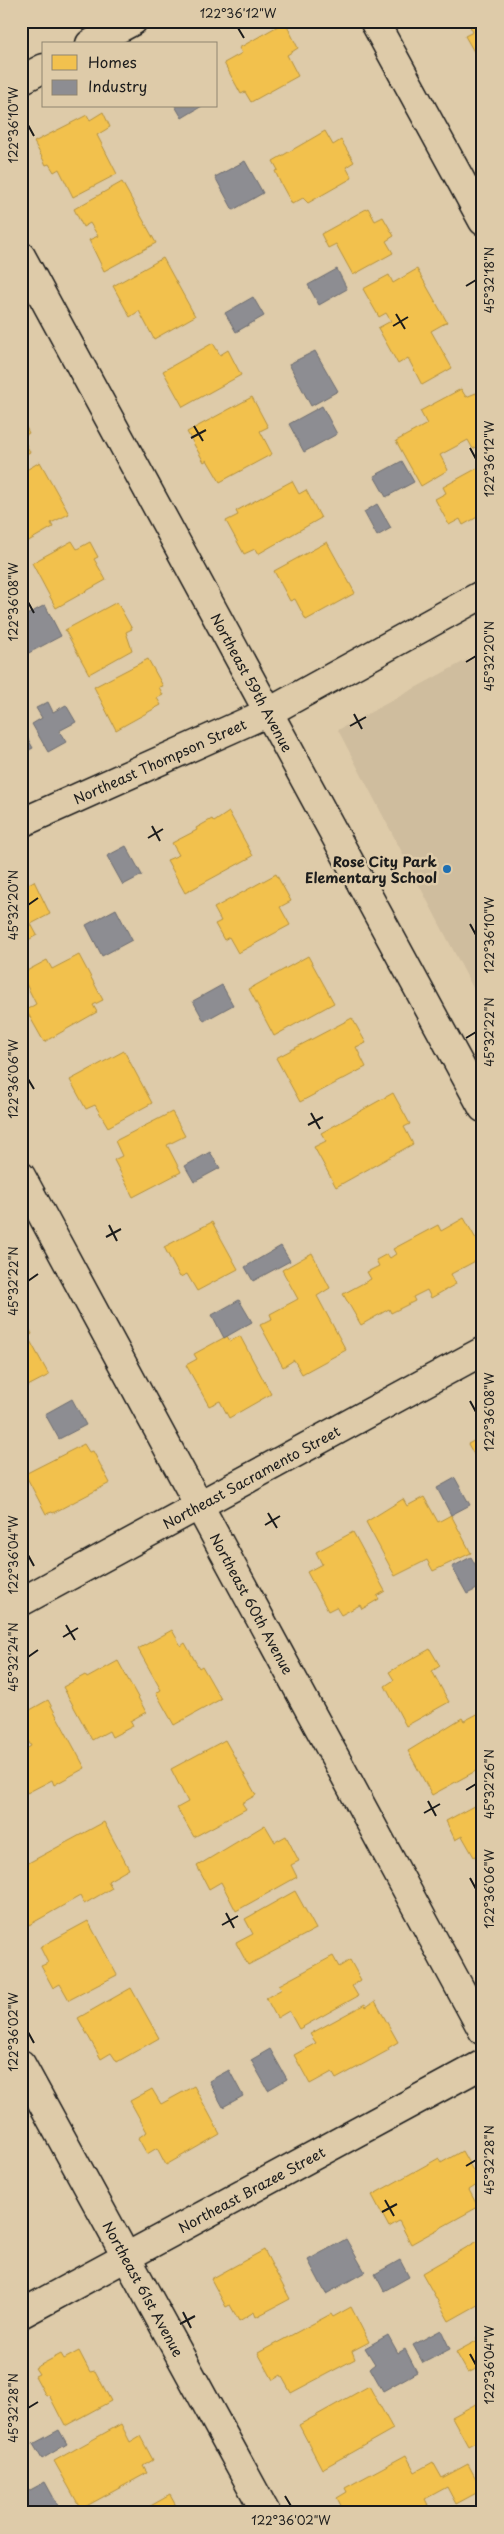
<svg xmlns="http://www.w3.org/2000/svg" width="504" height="2534" font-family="'Playpen Sans',sans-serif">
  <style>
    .built { fill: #cfbd9e }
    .homes { fill: #f2c14e; stroke: #b2903f }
    .industry { fill: #8d8d92; stroke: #6b6b6f }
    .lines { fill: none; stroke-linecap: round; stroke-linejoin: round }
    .minor-casing { stroke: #1c1c1c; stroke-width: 31 }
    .minor { stroke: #decba9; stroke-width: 28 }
    .ticks { fill: none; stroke: #1c1c1c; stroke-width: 2 }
    .poi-dot { fill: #1f6fb2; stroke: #decba9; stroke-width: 2 }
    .labels { text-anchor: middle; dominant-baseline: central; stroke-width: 5; stroke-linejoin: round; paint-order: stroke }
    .street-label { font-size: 14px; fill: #1c1c1c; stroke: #decba9 }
    .poi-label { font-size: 14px; font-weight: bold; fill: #1c1c1c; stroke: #decba9; text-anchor: end }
    .neatline { fill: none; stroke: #1c1c1c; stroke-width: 2 }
    .ticks-label { font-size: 12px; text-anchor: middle; fill: #1c1c1c }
  </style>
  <rect width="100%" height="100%" fill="#decba9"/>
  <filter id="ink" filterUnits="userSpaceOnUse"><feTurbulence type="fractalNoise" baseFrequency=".02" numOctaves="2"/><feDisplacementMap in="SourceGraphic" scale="10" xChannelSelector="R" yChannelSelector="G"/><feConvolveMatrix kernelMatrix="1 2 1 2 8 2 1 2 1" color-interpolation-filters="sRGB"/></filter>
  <g filter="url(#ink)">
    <path class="built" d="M483,651V1007L338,730Z"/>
    <path class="homes" d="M467,21H483V53L477,57L465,36L473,32Z
      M285,22L298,48L287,55L298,76L251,102L245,92L241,94L224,63L242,53L239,48Z
      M103,112L110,127L97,135L117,174L73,197L59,169L54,172L49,164L46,165L34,142L87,115L90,120Z
      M325,131L333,145L341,140L354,162L346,167L352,178L308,203L303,198L292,204L280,182L275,171L278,170L273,161Z
      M122,182L156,243L104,271L89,240L98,236L90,223L83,227L74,209Z
      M368,208L375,221L383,217L394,236L386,241L393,253L353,275L336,244L328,248L321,234Z
      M163,258L195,316L154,339L139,311L130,317L113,286Z
      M417,269L447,322L431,331L452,368L422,385L408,358L398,364L378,328L391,321L386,313L379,317L363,289L389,275L393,283Z
      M213,343L220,355L228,350L241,375L183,407L163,371Z
      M461,389L466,397L476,393L483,406V417L479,419L483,426V443L473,449L468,440L440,455L448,470L421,486L396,441L427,424L420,411Z
      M252,397L268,427L260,431L272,454L220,482L207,460L204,462L187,432Z
      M21,418L29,433L22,437L30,452L21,457Z
      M40,462L69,514L51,523L53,527L25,543L21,537V473Z
      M483,465V514L463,525L460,519L449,525L435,499L446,493L443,487Z
      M292,481L299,494L306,490L321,518L258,554L255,549L244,554L226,521L238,515L236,511Z
      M72,541L77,549L90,542L98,557L94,559L106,580L56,608L32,563Z
      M327,542L355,593L306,620L295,599L290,601L274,571Z
      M117,602L132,629L126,632L132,650L89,674L65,630Z
      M148,659L163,686L159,687L163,695L157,698L161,705L116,730L94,687Z
      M229,812L253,856L185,893L167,860L179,855L172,843L197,830L196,828L212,819L214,822Z
      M276,874L291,901L280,907L290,925L238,953L229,937L224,940L215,924L221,921L214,908Z
      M34,881L50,914L31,924L37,935L21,944V888Z
      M79,955L103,1000L93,1005L97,1012L44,1042L26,1010L36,1004L21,974L47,960L52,969Z
      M308,956L334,1003L274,1036L249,989Z
      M352,1018L366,1043L356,1047L366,1067L300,1102L276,1058Z
      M124,1051L152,1103L108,1127L95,1105L86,1109L70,1080Z
      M393,1093L410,1124L404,1127L413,1144L336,1187L314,1147L326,1141L321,1133Z
      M172,1112L185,1136L167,1145L181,1172L133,1197L114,1160L122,1156L115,1141Z
      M464,1218L483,1251V1257L451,1274L456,1284L431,1298L427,1290L413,1297L415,1301L391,1313L389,1309L361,1325L343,1294L371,1279L367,1272L379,1266L376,1260L387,1254L390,1258L396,1254L393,1249L438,1225L441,1231Z
      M212,1222L238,1269L197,1291L187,1274L180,1277L164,1247Z
      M312,1253L330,1288L317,1296L346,1350L302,1374L294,1360L283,1367L260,1325L272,1319L270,1314L298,1299L282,1270Z
      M24,1319L32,1334L28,1337L49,1375L24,1388L21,1383V1321Z
      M227,1336L230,1341L240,1336L271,1394L229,1418L220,1401L209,1406L186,1365L197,1359L194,1354Z
      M483,1436V1470L468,1444Z
      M84,1444L89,1452L93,1451L110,1483L53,1513L52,1512L46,1514L25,1474Z
      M424,1497L438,1522L451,1515L471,1553L433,1571L427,1560L395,1576L366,1522L403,1499L407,1506Z
      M353,1532L385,1591L377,1596L379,1599L362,1609L360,1605L341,1615L336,1607L328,1611L307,1572L322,1564L316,1552Z
      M172,1630L181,1646L185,1643L199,1668L202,1666L221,1699L174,1725L156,1693L161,1690L138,1649Z
      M430,1649L440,1666L432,1671L449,1702L406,1726L385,1686L394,1680L389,1672Z
      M118,1661L146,1712L130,1721L133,1726L112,1737L109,1731L92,1740L63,1687L85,1675L87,1678Z
      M48,1700L85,1768L54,1785L52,1780L27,1793L21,1783V1752L31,1746L21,1728V1715Z
      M483,1711V1767L432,1795L408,1751L462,1718L464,1721Z
      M225,1740L256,1795L242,1803L246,1809L194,1837L177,1808L188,1802L171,1769Z
      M483,1801V1852L474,1857L462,1836L455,1840L446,1821Z
      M104,1822L129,1869L108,1881L112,1888L84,1904L80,1896L29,1925L21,1911V1867Z
      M265,1825L275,1842L286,1836L299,1861L291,1865L297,1877L236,1911L221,1882L209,1889L197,1866Z
      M295,1891L316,1929L248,1965L236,1943L253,1934L245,1919Z
      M88,1921L117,1975L69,2000L60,1984L53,1988L41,1966L48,1963L40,1947Z
      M333,1956L339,1967L350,1960L361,1980L352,1986L358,1996L299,2029L289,2011L277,2018L266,1998L282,1989L279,1985Z
      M131,1988L159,2038L117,2062L111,2053L101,2059L78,2018Z
      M375,2001L398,2042L388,2048L389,2050L336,2079L332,2072L310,2084L294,2055L316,2043L310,2034L365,2004L366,2007Z
      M194,2086L220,2134L166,2165L157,2148L147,2154L138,2138L147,2132L130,2101L152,2089L161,2104Z
      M462,2151L480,2183L469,2190L478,2207L411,2244L399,2221L389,2227L372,2195L439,2158L441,2163Z
      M483,2238V2302L449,2321L422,2273Z
      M264,2250L290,2299L256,2317L254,2312L239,2321L230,2305L226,2307L211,2279Z
      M351,2307L369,2342L352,2351L355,2359L291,2393L281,2375L273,2380L258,2353L331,2314L333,2317Z
      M483,2334V2377L478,2368L468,2373L456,2352L478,2340L476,2338Z
      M79,2351L90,2372L95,2371L111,2401L65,2426L49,2395L46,2396L35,2376L39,2374L35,2368L61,2354L64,2359Z
      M369,2386L393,2429L322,2469L299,2425Z
      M483,2400V2438L468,2446L452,2417Z
      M121,2424L130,2442L140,2436L153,2460L143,2466L147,2473L81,2509L54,2461Z
      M406,2455L415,2472L433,2462L442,2478L468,2464L482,2490L456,2504L447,2487L425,2499L428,2505L413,2513H345L337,2498L347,2492L345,2488Z
      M170,2495L180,2513H138Z"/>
    <path class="industry" d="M175,106H202L182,118Z
      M245,161L263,193L233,210L215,177Z
      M337,269L347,289L319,305L308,285Z
      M253,297L264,316L236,332L225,313Z
      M315,351L338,391L311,406L289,364Z
      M322,406L337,434L304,452L289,424Z
      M402,461L414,482L386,497L374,476Z
      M377,504L391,528L377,536L364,512Z
      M45,605L61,636L21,657V618Z
      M48,702L53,712L66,705L76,722L59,731L66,742L48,752L32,724L42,718L36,708Z
      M21,727L33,748L21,754Z
      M126,846L142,875L123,885L107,856Z
      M116,909L132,940L102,956L86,925Z
      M222,985L233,1005L204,1021L193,1001Z
      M210,1152L220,1168L194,1182L185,1166Z
      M281,1246L290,1261L253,1281L245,1267Z
      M239,1300L252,1322L224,1338L212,1315Z
      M72,1399L86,1425L59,1439L45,1414Z
      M455,1478L470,1505L451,1515L437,1488Z
      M471,1557L483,1579V1586L467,1594L452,1567Z
      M270,2049L287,2079L268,2090L251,2060Z
      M229,2070L243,2096L223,2107L209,2081Z
      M346,2239L365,2272L326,2294L308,2260Z
      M400,2260L409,2277L384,2291L375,2274Z
      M441,2330L450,2349L423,2363L413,2345Z
      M388,2335L398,2353L405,2349L417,2372L383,2391L370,2368L375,2364L365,2348Z
      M59,2430L67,2444L42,2459L33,2444Z
      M45,2482L62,2513H22L21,2495Z"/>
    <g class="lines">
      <g class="minor-casing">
        <g id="minor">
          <path d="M374,21L483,221"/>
          <path d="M90,44L133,21"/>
          <path d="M21,80L44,68"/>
          <path id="s1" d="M21,256L483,1108"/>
          <path id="s2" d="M21,823L269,712L483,594"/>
          <path id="s3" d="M21,1176L483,2031"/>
          <path id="s4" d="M21,1602L483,1351"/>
          <path id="s5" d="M21,2064L266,2513"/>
          <path id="s6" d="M21,2314L483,2064"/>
        </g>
      </g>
      <use href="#minor" class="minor"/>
    </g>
  </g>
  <path class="ticks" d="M238,28L244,38M28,125L34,136M466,286L476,280M396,314L405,329M393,326L408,317M194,426L203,441M191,438L206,430M470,448L476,459M28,602L34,613M466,662L476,656M354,714L362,729M350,726L366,717M152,826L160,841M148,838L163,829M28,905L38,898M470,924L476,935M466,1038L476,1032M28,1079L34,1089M311,1113L320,1129M308,1125L323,1117M109,1225L117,1241M106,1237L121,1229M28,1281L38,1274M470,1401L476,1412M268,1513L277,1528M265,1525L280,1516M28,1555L34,1566M66,1625L75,1640M63,1637L78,1628M28,1657L38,1650M466,1790L476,1784M428,1801L436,1816M424,1813L440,1804M470,1878L476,1889M226,1913L234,1928M222,1925L238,1916M28,2032L34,2043M466,2166L476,2160M385,2200L394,2216M382,2212L397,2204M183,2312L191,2328M180,2324L195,2316M470,2354L476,2365M28,2408L38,2402M285,2496L291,2506"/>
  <circle class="poi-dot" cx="447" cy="869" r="5"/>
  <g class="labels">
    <g class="street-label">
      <text stroke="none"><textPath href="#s1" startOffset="485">Northeast 59th Avenue</textPath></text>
      <text stroke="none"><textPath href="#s2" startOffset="152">Northeast Thompson Street</textPath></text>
      <text stroke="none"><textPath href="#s4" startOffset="262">Northeast Sacramento Street</textPath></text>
      <text stroke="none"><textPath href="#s3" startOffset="486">Northeast 60th Avenue</textPath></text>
      <text stroke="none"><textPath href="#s6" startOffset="262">Northeast Brazee Street</textPath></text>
      <text stroke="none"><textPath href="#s5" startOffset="256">Northeast 61st Avenue</textPath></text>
    </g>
    <g class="poi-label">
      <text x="437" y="861">Rose City Park<tspan x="437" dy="16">Elementary School</tspan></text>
    </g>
  </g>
  <rect width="504" height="2534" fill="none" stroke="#decba9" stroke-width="55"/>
  <rect x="42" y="42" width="175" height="65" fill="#decba9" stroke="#908571"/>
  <rect x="52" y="55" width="25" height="15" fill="#f2c14e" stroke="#908571"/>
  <text x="88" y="68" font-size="15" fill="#1c1c1c">Homes</text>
  <rect x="52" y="80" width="25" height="15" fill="#8d8d92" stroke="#908571"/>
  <text x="88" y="92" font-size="15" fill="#1c1c1c">Industry</text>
  <rect x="28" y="28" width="448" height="2478" class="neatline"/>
  <g class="ticks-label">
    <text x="238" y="18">122°36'12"W</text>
    <text transform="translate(14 125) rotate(-90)" y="4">122°36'10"W</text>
    <text transform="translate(490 280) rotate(-90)" y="4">45°32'18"N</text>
    <text transform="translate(490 459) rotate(-90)" y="4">122°36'12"W</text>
    <text transform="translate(14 602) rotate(-90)" y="4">122°36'08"W</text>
    <text transform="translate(490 656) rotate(-90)" y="4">45°32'20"N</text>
    <text transform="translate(14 905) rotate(-90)" y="4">45°32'20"N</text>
    <text transform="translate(490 935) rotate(-90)" y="4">122°36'10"W</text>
    <text transform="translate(490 1032) rotate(-90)" y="4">45°32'22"N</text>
    <text transform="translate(14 1079) rotate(-90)" y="4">122°36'06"W</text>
    <text transform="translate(14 1281) rotate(-90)" y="4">45°32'22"N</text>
    <text transform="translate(490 1412) rotate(-90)" y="4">122°36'08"W</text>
    <text transform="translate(14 1555) rotate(-90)" y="4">122°36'04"W</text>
    <text transform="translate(14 1657) rotate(-90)" y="4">45°32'24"N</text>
    <text transform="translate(490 1784) rotate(-90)" y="4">45°32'26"N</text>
    <text transform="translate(490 1889) rotate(-90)" y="4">122°36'06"W</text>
    <text transform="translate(14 2032) rotate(-90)" y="4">122°36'02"W</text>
    <text transform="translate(490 2160) rotate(-90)" y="4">45°32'28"N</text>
    <text transform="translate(490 2365) rotate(-90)" y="4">122°36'04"W</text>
    <text transform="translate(14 2408) rotate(-90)" y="4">45°32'28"N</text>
    <text x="291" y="2525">122°36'02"W</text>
  </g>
</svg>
